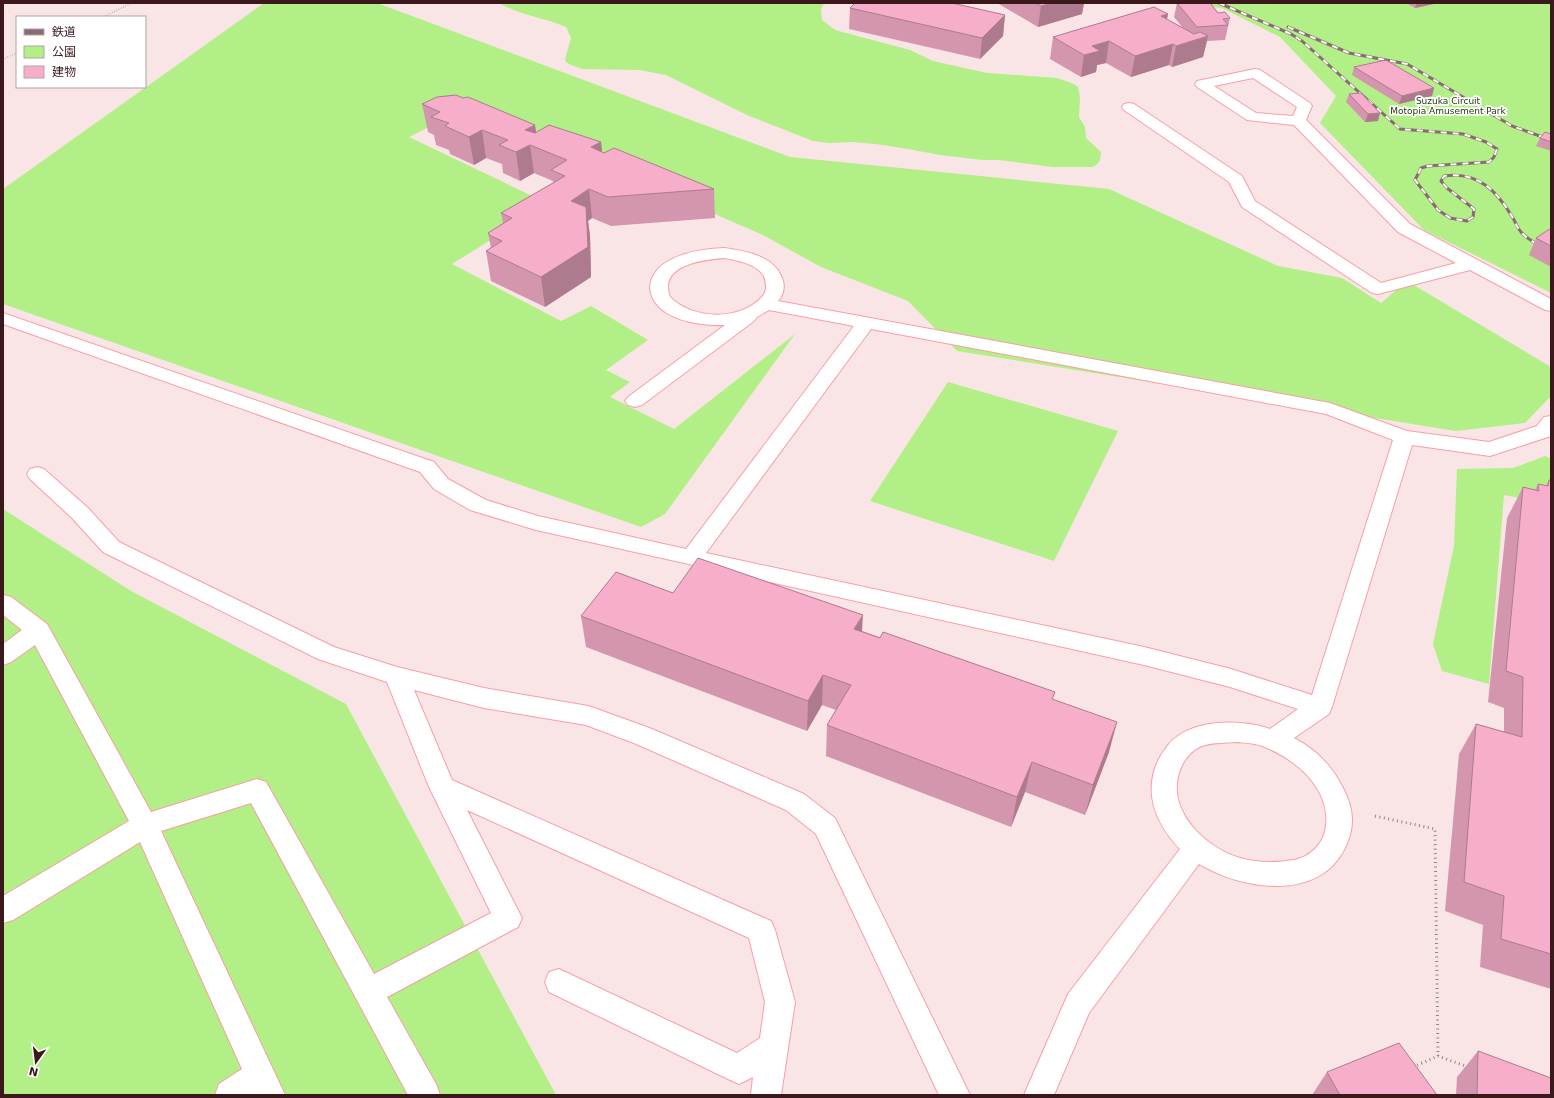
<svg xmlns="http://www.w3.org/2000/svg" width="1554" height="1098" font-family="'DejaVu Sans','Noto Sans JP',sans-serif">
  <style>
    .green { fill: #b2ef86 }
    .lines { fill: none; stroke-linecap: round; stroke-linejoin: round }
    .service-casing { stroke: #f89ea7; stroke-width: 2 }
    .path-far1 { stroke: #9c8184; stroke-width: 1.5; stroke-dasharray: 0.5 2; stroke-linecap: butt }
    .path { stroke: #9c8184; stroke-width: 3; stroke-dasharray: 1 3.5; stroke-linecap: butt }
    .service { fill: #fff; fill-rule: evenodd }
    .rail-casing { stroke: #896c6f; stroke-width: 3 }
    .rail { stroke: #fff; stroke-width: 2; stroke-dasharray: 6; stroke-linecap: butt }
    .wall { fill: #d496af }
    .shaded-wall { fill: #ad7a8e }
    .building { fill: #f7aecb; stroke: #ad7a8e }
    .labels { text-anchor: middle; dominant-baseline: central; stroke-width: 3.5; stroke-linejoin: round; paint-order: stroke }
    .far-park-label { font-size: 9px; fill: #233b0f; stroke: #fff }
  </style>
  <rect width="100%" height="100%" fill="#f9e5e6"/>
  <path class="green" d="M264,3H377L790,157L1109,189L1278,266L1342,278L1381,303L1407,281L1551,367V396L1525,423L1456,431L957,351L908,301L821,267L763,235L468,107L409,137L549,204L452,264L561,321L591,306L648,340L606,370L630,382L610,397L674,429L795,334L665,514L641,527L3,304V189Z
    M499,3H824L821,9L822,20L835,30L910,50L933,61L987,73L1057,78L1074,84L1078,87L1080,97L1079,117L1085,127L1086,138L1101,152C1100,160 1100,163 1093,167H1052L999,160H983L940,155L908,149L876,144L852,142L829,143L813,141L747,115L666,75L639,70L582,69L571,65L566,62L565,59L571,38L566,27C544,18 520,15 499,3Z
    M1174,3H1551V293L1424,230L1320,123L1336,96L1280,37L1222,8Z
    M948,382L1118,431L1054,561L870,501Z
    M1545,456L1551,459V504L1504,495L1489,684L1442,671L1433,644L1454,546L1457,469L1513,468Z
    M3,509L131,591L346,704L556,1095H3Z"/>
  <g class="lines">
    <g class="service-casing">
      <path id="service" d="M1255,69L1260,70L1310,103L1312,106L1306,120L1410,224L1551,299V311L1545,310L1470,270L1378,294L1372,293L1242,207L1229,182L1124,110L1122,107L1124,104L1129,103L1134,104L1242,176L1255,201L1381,283L1456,263L1398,232L1294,125L1247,120L1197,87L1195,84L1197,81ZM1253,78L1297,107L1293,116L1256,113L1214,86Z
        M724,248C746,251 776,256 783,281C785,288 783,295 778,301L1330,403L1407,431L1489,442L1537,426L1544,417L1551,416V436L1490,456L1412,445L1332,707L1329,714L1294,738C1317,750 1333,767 1344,790C1354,810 1355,828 1345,848C1319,902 1242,890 1199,864L1089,1013L1054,1095H1024L1068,994L1180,849C1155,823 1142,790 1160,757C1165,749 1170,741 1178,736C1202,719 1244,720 1270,729L1298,709L1230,687L1144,665L536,530L470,510L434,489L420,472L3,324V313L434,462L448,479L486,500L538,516L686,549L854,326L769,310L757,317L754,321L642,405L635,407L628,405L625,401L628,397L725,325C700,326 653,320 650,288C650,278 657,268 665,263C682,252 704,249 724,248ZM724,258C740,261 766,265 766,286C766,290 765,294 762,297C740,321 693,320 670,297C658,265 702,260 724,258ZM871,329L1326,414L1393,440L1312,695L1231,669L1144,647L706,553ZM1238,742C1246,743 1254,743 1262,746C1294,758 1330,787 1326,825C1325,842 1311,857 1294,860C1275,863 1258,863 1240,858C1206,848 1167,812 1179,773C1182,762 1191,750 1202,746C1213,742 1226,743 1238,742Z
        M37,467L44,469L88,508L119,542L334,647L397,667L484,688L588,706L597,709L652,729L804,794L835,818L970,1095H939L816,834L786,810L634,743L586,725L484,708L414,690L452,780L771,921L775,930L795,1002L781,1095H751L753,1077L739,1084L728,1079L549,992L545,982L549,972L559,969L737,1053L760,1038L765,1002L749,938L467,810L522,918L518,927L387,997L436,1084L440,1095H408L251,803L161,831L285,1095H215L219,1084L242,1069L140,842L13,920L3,923V896L129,821L35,645L11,662L3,665V644L22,630L3,615V595L11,597L47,624L151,812L257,779L266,782L374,974L491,913L429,787L387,682L318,659L103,552L72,518L30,479L27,474L30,469Z"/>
    </g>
    <path class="path-far1" d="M103,17L132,3
      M3,59L17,53"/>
    <path class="path" d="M1375,816L1435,829L1438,1056
      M1413,1067L1438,1056L1468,1067"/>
    <use href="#service" class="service"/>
    <g class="rail-casing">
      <path id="rail" d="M1219,3L1291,34L1302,41L1400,129L1463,134L1486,142L1497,149L1494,157L1489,162L1428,166L1421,168L1415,180L1438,210L1450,218L1467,221L1473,217L1474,209L1447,188L1441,181L1444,176C1478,171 1497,191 1513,218C1516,223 1517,228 1521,232C1526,238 1534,242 1541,247
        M1288,27L1349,53L1407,64L1512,126L1551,140"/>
    </g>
    <use href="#rail" class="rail"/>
  </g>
  <path class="wall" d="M997,3H1084L1082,14L1038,27Z
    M1177,3H1210L1218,13L1230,18L1225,40L1207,41L1203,57L1172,67L1169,65L1131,77L1106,63L1097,65L1096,72L1081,77L1050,59L1053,37L1168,14L1167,20L1183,28L1174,17Z
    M1406,3H1438L1415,8Z
    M850,8L1005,15L1003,36L980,59L849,29Z
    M1354,67L1434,88L1432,96L1399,104L1352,75Z
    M1349,94L1378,121L1365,122L1346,102Z
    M422,104L535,125L536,132L601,142L602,152L714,189L715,218L611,226L592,218L588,221L590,236L591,277L545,307L491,281L486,251L491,248L488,233L503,223L501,213L553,183V181L534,173L520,181L503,173L502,164L486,158L474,165L450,154L449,150L436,145L434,135L428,132Z
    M1551,134V151L1536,146L1540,138Z
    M1551,229V267L1529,255L1536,238Z
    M1549,480H1551V989L1480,967L1483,925L1445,911L1459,754L1476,724L1504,732V708L1488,702L1507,518L1523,487L1535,490L1538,484L1546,486Z
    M673,593L862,631L1053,699L1109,752L1085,815L1025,792L1011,827L826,756L827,725L836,710L822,705L807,731L586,647L581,616Z
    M1478,1051L1551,1095H1456L1457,1077Z
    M1327,1072L1437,1095H1312Z"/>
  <path class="shaded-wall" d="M1052,3H1084L1082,14L1038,27L1041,6Z
    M1417,3H1438L1415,8Z
    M1168,14L1163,35L1161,16Z
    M1005,15L1003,36L980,59L982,38Z
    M1208,36L1203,57L1172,67L1176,46Z
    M1109,41L1106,63L1097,65L1096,72L1081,77L1084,55L1092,46Z
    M1173,44L1169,65L1131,77L1135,56Z
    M1434,88L1432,96L1399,104L1402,96Z
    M1380,113L1378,121L1365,122L1368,114Z
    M535,125L538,148L530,145L534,173L520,181L516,152L525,130Z
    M482,130L486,158L474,165L469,137Z
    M601,142L604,170L591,147Z
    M589,189L592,218L588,221L590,236L591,277L545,307L541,277L571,201Z
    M863,615L861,646L854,629Z
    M823,675L822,705L807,731L808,701Z
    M1117,722L1109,752L1085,815L1093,785Z
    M1032,762L1025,792L1011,827L1017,797Z"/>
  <path class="building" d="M855,3H952L1005,15L982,38L850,8Z
    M1035,3H1052L1041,6Z
    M1177,3H1210L1218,13L1225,12L1230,18L1223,19L1228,25L1197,27Z
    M1154,7L1168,14L1161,16L1194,34L1200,32L1208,36L1176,46L1173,44L1135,56L1109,41L1092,46L1100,51L1084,55L1053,37Z
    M1386,60L1434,88L1402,96L1354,67Z
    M1361,93L1380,113L1368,114L1349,94Z
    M456,95L463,98L468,97L535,125L525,130L535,133L549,125L601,142L591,147L604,153L614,148L714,189L608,197L589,189L571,201L586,207L588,247L541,277L486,251L502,241L491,236L488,233L512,218L501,213L565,176L551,170L567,160L530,145L516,152L499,145L508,140L482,130L469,137L445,126L449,123L431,117L440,112L422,104L437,97Z
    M1545,132L1551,134V142L1540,138Z
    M1551,229V246L1536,238L1548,230Z
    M1549,480H1551V954L1501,939L1504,896L1464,882L1476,724L1522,737L1523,677L1506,671L1523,487L1539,491L1538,484L1548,486Z
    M698,558L863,615L854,629L880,638L883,632L1055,692L1052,699L1117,722L1093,785L1032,762L1017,797L827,725L851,685L823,675L808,701L581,616L616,572L673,593Z
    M1399,1043L1437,1095H1340L1327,1072Z
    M1478,1051L1551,1078V1095H1477Z"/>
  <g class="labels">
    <g class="far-park-label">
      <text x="1448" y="101">Suzuka Circuit<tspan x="1448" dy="10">Motopia Amusement Park</tspan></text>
    </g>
  </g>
  <rect width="1554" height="1098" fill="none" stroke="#3a181c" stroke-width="8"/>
  <rect x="16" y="16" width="130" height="72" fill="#ffffff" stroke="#b0a3a4"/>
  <rect x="24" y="29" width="20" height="6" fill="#896c6f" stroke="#b0a3a4"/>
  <text x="52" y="36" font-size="12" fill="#3a181c">鉄道</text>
  <rect x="24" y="46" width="20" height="12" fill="#b2ef86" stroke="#b0a3a4"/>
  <text x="52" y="56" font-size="12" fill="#3a181c">公園</text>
  <rect x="24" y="66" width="20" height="12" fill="#f7aecb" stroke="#b0a3a4"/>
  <text x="52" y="76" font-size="12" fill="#3a181c">建物</text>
  <g transform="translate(36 1062) rotate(194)" stroke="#ffffff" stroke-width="3" paint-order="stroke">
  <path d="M0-3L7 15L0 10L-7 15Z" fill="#3a181c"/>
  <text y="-6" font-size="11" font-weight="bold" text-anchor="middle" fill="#3a181c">N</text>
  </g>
</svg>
